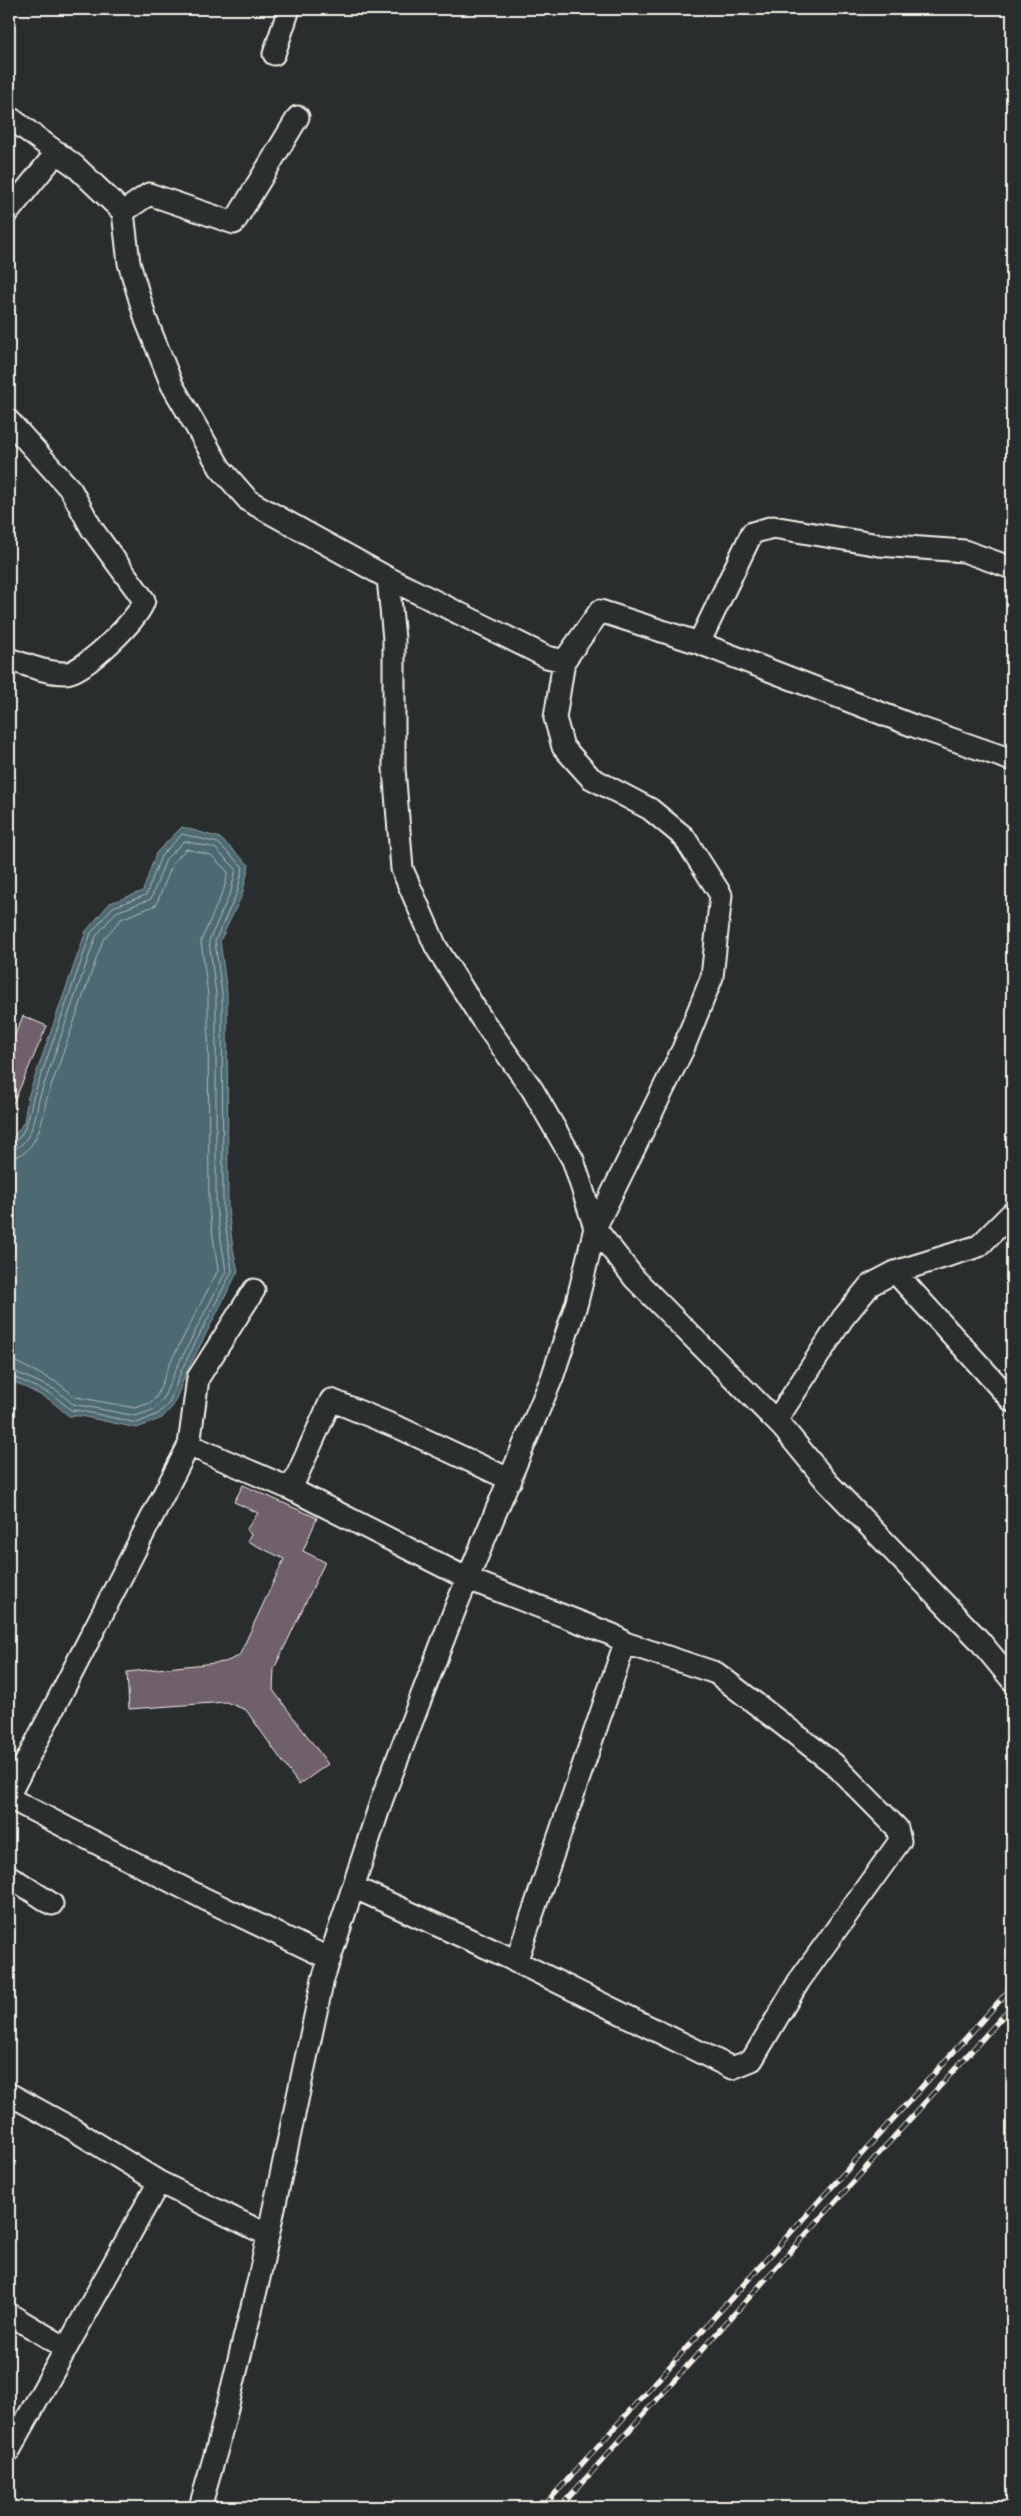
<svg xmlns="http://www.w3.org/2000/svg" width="1021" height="2516" font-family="Itim,sans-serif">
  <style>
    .water { fill: #4d6972; stroke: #909fa1 }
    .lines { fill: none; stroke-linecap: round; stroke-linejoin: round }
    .shore { stroke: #b1bbb9; stroke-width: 1 }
    .building { fill: #6f606c; stroke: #f4f1e8 }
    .street-casing { stroke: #f4f1e8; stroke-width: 25 }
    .street { stroke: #2a2d2e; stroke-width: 21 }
    .rail-casing { stroke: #f4f1e8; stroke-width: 5.5 }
    .rail { stroke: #2a2d2e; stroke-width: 4; stroke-dasharray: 11; stroke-linecap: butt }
  </style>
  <rect width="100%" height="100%" fill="#2a2d2e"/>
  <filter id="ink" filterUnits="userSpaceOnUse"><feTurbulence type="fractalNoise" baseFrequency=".02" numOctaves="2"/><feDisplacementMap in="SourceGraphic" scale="10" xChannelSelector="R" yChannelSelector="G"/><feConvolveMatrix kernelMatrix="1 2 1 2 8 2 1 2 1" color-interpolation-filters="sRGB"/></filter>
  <g filter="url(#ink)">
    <path class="water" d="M182,827L220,838L249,865L242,895L220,941L227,993L228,1208L233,1249L238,1271L187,1371L173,1406L162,1418L137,1428L81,1416H69L50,1400L9,1379V1144L24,1122L28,1097L86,931L110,903L143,891L156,853Z"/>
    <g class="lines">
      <path class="shore" d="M9,1144C25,1142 30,1111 33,1098L91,933L113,907L146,895L161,856L182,834L218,843L243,867L237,893L215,941L222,994L223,1208L232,1271L182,1369L169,1403L158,1414L137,1423L82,1411L71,1410L53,1395L9,1375
        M9,1150C30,1149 36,1116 39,1099L96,936L116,912L151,899L166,859L184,841L215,848L236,869L231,891L209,941L216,994V1208L226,1271L177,1367L163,1399L155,1409L136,1416L73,1404L56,1390L9,1369
        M9,1158C35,1157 43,1122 46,1101L103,940L121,919L156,905L173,863L186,849L211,855L228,872L224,889L201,941L208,995L209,1209L218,1270L170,1363L157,1396L150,1403L135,1408L76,1397L58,1383L18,1363L9,1361"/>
    </g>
    <path class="building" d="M23,1016L47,1026L9,1113V1048Z
      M243,1485L317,1518L303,1551L325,1562L274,1669L273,1690L328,1764L299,1785L246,1710L226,1702L129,1709L127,1672L225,1662L239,1656L284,1559L247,1541L251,1534L246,1530L258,1513L234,1502Z"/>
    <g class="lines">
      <g class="street-casing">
        <path id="street" d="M274,54L289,9
          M9,117L75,166L123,212L129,263L146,320L172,385L220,468L249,501L388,578L394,639V768L402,869L436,947L481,1018L532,1089L573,1160L595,1228L577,1302L552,1378L457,1604L382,1799L323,1979L259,2278L218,2445L200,2507
          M9,211L57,152
          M123,212L149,194L234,223L298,117
          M9,421L71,490L92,529L144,600C141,617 83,673 66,673C46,673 27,665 9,659
          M388,578L547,657L564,661
          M699,643L752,533L773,527L879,545L964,551L1012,568
          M1012,760L914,726L699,643L600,611L564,661L555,718L563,747L591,778L650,809L684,837L721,895L712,977L683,1049L595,1228L635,1279L783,1428L828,1483L979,1640L1012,1680
          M895,1272L1012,1401
          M776,1421L843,1318L870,1285L895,1272L979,1246L1012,1213
          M189,1445L291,1489L331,1400L402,1429L511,1480
          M291,1489L468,1579L613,1635L625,1643L716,1673L834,1764L897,1828L900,1841L799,1981L752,2060L732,2068L499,1953L353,1887
          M9,1795L189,1445L198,1378L254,1290
          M9,1798L205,1899L330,1959
          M9,1876L52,1904
          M516,1962L625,1643
          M9,2094L71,2128L159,2182L268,2235
          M9,2314L66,2348
          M9,2451L159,2182"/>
      </g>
      <use href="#street" class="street"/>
      <g class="rail-casing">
        <path id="rail" d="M543,2507L1012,1987
          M560,2507L1012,2006"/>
      </g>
      <use href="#rail" class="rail"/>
    </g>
  </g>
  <rect width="1021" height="2516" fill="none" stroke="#2a2d2e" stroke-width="30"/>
  <rect x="15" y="15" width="991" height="2486" fill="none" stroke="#f4f1e8" stroke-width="2" filter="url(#ink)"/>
</svg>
